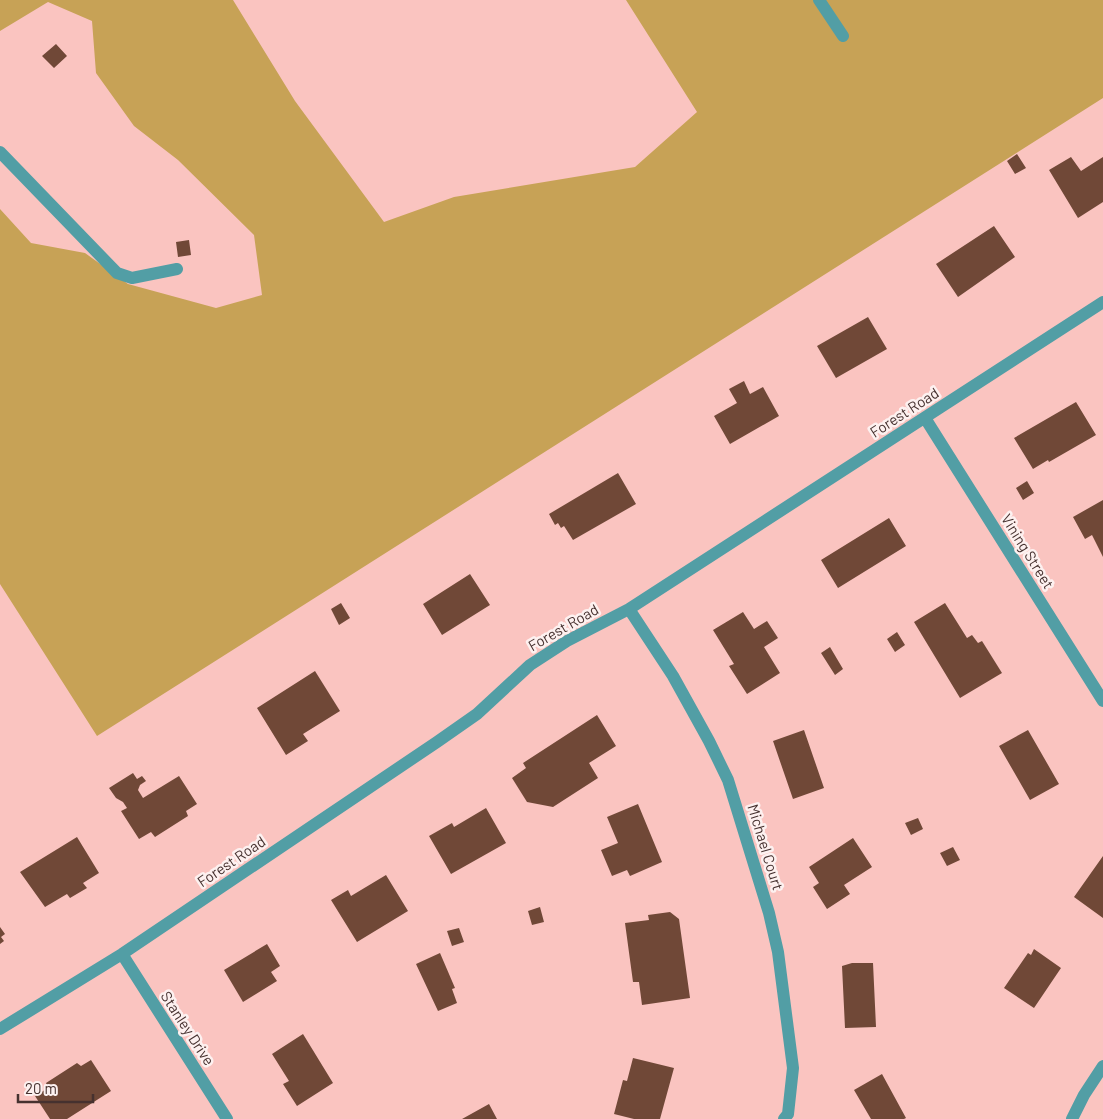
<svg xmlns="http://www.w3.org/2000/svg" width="1103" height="1119" font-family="Barlow,sans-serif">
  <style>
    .green { fill: #c7a256 }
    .building { fill: #704837 }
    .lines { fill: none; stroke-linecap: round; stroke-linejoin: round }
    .minor { stroke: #529ea5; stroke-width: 12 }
    .labels { text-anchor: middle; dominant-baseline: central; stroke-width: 5; stroke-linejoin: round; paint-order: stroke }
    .street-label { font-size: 15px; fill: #46312f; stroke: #fdf1f0 }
  </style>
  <rect width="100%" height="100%" fill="#fac4c0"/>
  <path class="green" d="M0,0H233L295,101L384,222L454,197L635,167L697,112L626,0H1103V98L97,736L0,584V209L31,243L85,253L128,284L216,308L262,295L254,235L178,160L134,126L96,73L92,21L48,2L0,31Z"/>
  <path class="building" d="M56,44L67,56L54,68L42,56Z
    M1017,154L1026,168L1015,174L1007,161Z
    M1071,157L1081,171L1103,157V202L1078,218L1049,170Z
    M994,226L1015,257L958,297L936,264Z
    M189,240L191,255L178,257L176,242Z
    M868,317L887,349L836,378L817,346Z
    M744,381L750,394L763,387L779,416L730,444L714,416L737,403L729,389Z
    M1076,402L1096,435L1049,462L1048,460L1033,469L1014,438Z
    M618,473L636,504L573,540L564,526L561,528L558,523L555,525L549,514Z
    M1027,481L1034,493L1023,500L1016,488Z
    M1103,500V557L1092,535L1085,539L1073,517Z
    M889,518L906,546L838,588L821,560Z
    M470,574L490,605L442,635L423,604Z
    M341,603L350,618L339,625L331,609Z
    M945,603L967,638L972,635L978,643L982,641L1002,673L960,698L914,622Z
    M743,612L754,629L767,621L778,638L764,647L780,673L747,694L729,666L734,664L713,630Z
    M897,632L905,645L895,652L887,639Z
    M830,647L843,669L835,675L821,653Z
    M315,671L340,711L303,734L308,741L286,755L257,708Z
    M597,715L616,746L589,763L598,778L553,807L527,802L512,778L526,768L523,763Z
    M804,730L824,788L793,799L773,741Z
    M1028,730L1059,784L1030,800L999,746Z
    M133,773L137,779L142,776L146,781L140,785L138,790L143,798L179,776L197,804L186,811L188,816L155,837L151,832L139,839L121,811L127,808L123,802L116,798L109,788Z
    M638,804L662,862L630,876L627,870L612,876L601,850L618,843L607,817Z
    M486,808L506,843L451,874L429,836L452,823L454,827Z
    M918,818L923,829L911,835L905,823Z
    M77,837L99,873L83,883L87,888L70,898L67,894L45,907L20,872Z
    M853,838L872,867L844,885L850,894L827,909L813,887L819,883L809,867Z
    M953,847L960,860L947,866L940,853Z
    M1103,856V918L1074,897Z
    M386,875L408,911L357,942L331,900L348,890L351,896Z
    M540,907L544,922L532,925L528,911Z
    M670,912L679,919L690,998L642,1005L639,982H633L625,923L649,920L648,915Z
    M0,927L5,934L1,937L4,941L0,944Z
    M459,928L464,942L452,946L447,931Z
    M267,944L280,966L271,972L277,981L243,1002L224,970Z
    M1034,949L1061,968L1034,1008L1004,988L1028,953L1031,955Z
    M440,953L455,988L452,989L457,1003L438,1011L416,964Z
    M852,963H873L876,1027L845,1028L842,966Z
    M303,1034L333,1083L297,1106L283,1084L289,1081L272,1054Z
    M633,1058L674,1068L660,1119H634L614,1114L623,1080L627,1081Z
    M91,1060L111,1091L67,1119H50L35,1096L48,1088L46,1083L77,1063L81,1066Z
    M882,1074L906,1118L904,1119H871L854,1090Z
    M489,1104L497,1119H462Z"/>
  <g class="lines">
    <path class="minor" d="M819,0L843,36
      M0,152L117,273L132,278L177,269
      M925,418L1103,701
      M629,609L673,676L709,741L728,780L769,913L778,952L793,1068L788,1114L784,1119
      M122,954L227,1119
      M0,1029L122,954L437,742L477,714L530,665L567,641L629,609L1103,302
      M1072,1119L1084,1095L1103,1066"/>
  </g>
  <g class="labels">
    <g class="street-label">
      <text transform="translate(904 412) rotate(-33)">Forest Road</text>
      <text transform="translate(1028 551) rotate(58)">Vining Street</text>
      <text transform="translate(563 627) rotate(-30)">Forest Road</text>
      <text transform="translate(766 847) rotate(73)">Michael Court</text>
      <text transform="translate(231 861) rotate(-34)">Forest Road</text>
      <text transform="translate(188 1028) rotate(57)">Stanley Drive</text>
    </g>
  </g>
  <path d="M18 1094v8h75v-8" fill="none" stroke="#46312f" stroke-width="2.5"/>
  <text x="25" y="1094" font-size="15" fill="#46312f" stroke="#fdf1f0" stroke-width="4" paint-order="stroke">20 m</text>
</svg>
